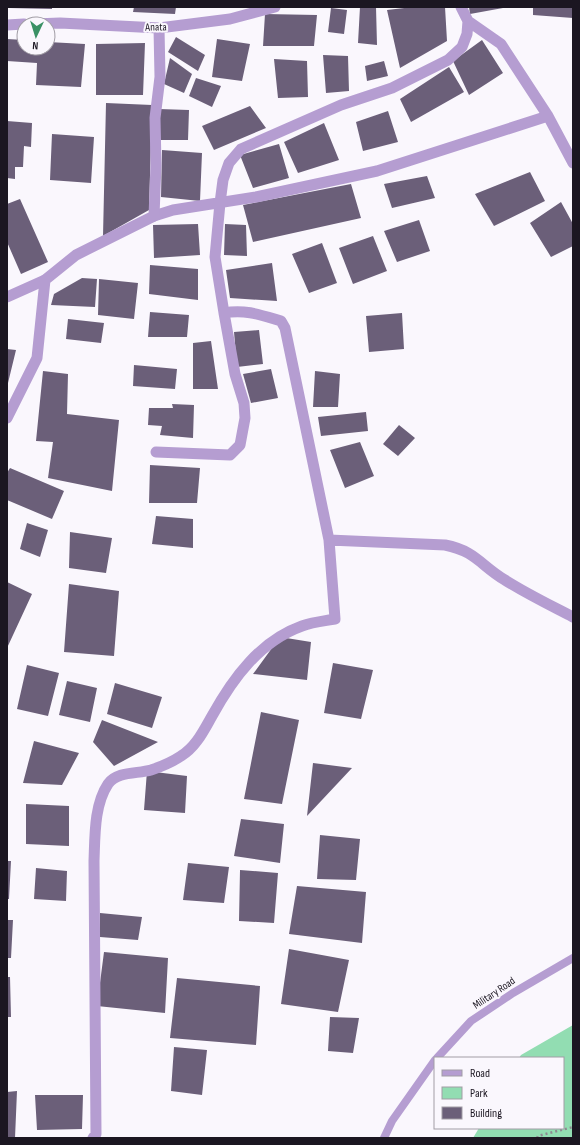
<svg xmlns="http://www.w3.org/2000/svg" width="580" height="1145" font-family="'Sofia Sans Condensed',sans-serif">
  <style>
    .green { fill: #92ddb2 }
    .building { fill: #6b5f79 }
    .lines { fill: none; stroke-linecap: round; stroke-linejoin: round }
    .path { stroke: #8d8991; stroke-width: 2.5; stroke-dasharray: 2 3; stroke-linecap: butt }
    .service { stroke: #b59dd1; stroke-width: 8 }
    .minor { stroke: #b59dd1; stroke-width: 11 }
    .tertiary { stroke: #b59dd1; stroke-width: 11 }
    .labels { text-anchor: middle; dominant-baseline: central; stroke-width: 4; stroke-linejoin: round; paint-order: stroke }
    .street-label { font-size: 11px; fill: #1b1621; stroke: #faf7fd }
  </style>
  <rect width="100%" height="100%" fill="#faf7fd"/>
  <path class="green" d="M573,1025V1138H473L479,1128H563V1058H519L521,1055Z"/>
  <path class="building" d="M9,7H52V9L9,8Z
    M134,7H176L175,14L133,12Z
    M360,7H376L377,45L358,43Z
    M413,7H445L447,41L400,68L387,10Z
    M469,7H503V8L470,14Z
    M533,7H573V18L533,15Z
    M331,8L347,10L344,34L328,32Z
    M265,14L317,15L314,46H263Z
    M176,37L205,55L198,71L168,52Z
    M7,39L24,40V48H48V42L85,44L81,87L36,85L37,63L7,61Z
    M217,39L250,44L242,81L212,77Z
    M482,40L503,73L469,95L453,61Z
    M145,43L143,95H96V44Z
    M323,55L348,56L349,91L326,93Z
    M170,58L192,74L184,93L164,84Z
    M274,59L307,61L308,97L278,98Z
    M384,61L388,76L367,81L365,66Z
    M449,67L464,92L411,122L400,99Z
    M196,78L221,86L212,107L189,96Z
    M106,103L152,105L149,210L103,236Z
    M250,106L266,128L214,150L202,126Z
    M159,109L189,110L188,140H159Z
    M388,111L398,142L363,151L356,122Z
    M7,121L32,123L31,147L24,146L23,167H15V179L7,178Z
    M324,123L339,160L298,173L284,142Z
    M52,134L94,137L91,183L50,180Z
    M279,144L289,178L253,188L240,155Z
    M162,150L202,153L200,201L161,197Z
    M530,172L545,201L494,226L475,194Z
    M427,176L435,198L392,208L384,184Z
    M351,184L361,218L253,242L243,205Z
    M20,199L48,262L21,274L7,242V204Z
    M561,202L573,224V246L551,257L530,223Z
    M419,220L430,251L397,262L384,231Z
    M198,224L200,255L154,258L153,225Z
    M225,224L246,225L247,256L224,255Z
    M373,236L387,271L353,284L339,248Z
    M322,243L337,283L309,293L292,254Z
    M272,263L277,301L230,298L226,270Z
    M150,265L198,269V300L149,294Z
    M82,278L97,279L95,307L51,305L54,294Z
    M99,279L138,283L134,319L98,315Z
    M150,312L189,315L187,337H148Z
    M402,313L404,349L369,352L366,316Z
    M68,319L104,323L101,343L66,339Z
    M259,330L263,364L237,367L234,332Z
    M211,341L218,389H193V343Z
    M7,349L16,350L8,383H7Z
    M134,365L177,369L175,389L133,386Z
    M271,369L278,398L251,403L243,374Z
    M43,371L68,374L67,414L119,420L112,491L48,478L53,442L36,441Z
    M315,371L340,374L338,407H313Z
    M172,404L194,405L193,438L160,435L162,426L148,425L149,408H173Z
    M366,412L368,431L321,436L318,417Z
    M399,425L415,438L398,456L383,444Z
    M360,442L374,476L345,488L330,450Z
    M150,465L200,468L197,503H149Z
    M10,468L64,491L52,519L7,500V473Z
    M156,516L193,519V548L152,544Z
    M27,523L48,530L40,557L20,549Z
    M70,532L112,538L106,573L69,568Z
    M7,582L32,594L7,648Z
    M69,584L119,591L114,656L64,652Z
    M280,637L311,642L307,680L253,674Z
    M333,663L373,670L361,719L324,713Z
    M27,665L59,673L48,716L17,709Z
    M67,681L97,688L90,722L59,715Z
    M115,683L162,697L152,728L107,714Z
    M261,712L299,720L282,804L244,799Z
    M102,720L158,742L114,766L93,742Z
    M34,741L79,753L62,785L23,783Z
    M313,763L352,768L307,816Z
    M147,771L187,776L185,813L144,810Z
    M26,804L69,806V846L26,844Z
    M241,819L284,824L280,863L234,856Z
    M320,835L360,839L356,880L317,879Z
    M7,861H11L9,899H7Z
    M188,863L229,867L224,903L183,900Z
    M36,868L67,871L66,901L34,899Z
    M240,870L278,873L274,923L239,921Z
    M297,886L366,892L362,943L289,934Z
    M100,913L142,917L138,940L100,937Z
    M7,920H13L11,958H7Z
    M289,949L349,960L338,1012L281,1004Z
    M104,952L168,958L165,1013L97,1006Z
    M7,977H10L11,1017H7Z
    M177,978L260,986L256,1045L170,1038Z
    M330,1017L359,1018L353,1053L328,1051Z
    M174,1047L207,1050L202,1095L171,1091Z
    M17,1091L15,1138H7V1092Z
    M35,1095H83L82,1129L37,1130Z"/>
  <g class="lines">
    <path class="path" d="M537,1138L538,1136L573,1127"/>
    <path class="service" d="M437,1058L471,1021L513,993L573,958
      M384,1138L392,1121L435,1060"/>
    <path class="minor" d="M468,21L501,44L548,116L573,163
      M154,216L173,210L256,197L377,171L548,116
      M7,297L45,280
      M156,452L230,455L240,445L245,418L244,403L235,374L224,313
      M329,540L445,545C476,551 481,566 505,580C527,594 550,605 573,617
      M93,1138L96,1134L94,861C95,836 94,805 108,784C117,771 138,774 151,770C160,767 172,762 181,756C196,747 204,730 212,716C233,678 260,641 302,626C313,622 324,621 335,619L329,540L285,328L281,321C261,315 245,309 224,313L215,257L220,203L223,180L229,163L241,149L341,105L392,88L448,60L462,47L467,34L468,21L461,7"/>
    <path class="tertiary" d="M35,24L60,23L159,28L230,19L275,7
      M7,25L24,24
      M7,418L37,358L45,280L76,255L154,216L156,165L155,118L160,77L159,28"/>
  </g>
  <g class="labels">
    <g class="street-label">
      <text transform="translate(156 27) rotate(-1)">Anata</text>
      <text transform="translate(494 993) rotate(-34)">Military Road</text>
    </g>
  </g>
  <rect width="580" height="1145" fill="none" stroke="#1b1621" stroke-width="16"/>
  <rect x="434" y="1057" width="130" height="72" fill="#faf7fd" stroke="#a19da5"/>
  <rect x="442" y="1070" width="20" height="6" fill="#b59dd1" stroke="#a19da5"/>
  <text x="470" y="1077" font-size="12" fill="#1b1621">Road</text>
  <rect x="442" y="1087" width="20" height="12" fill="#92ddb2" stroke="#a19da5"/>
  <text x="470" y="1097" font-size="12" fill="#1b1621">Park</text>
  <rect x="442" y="1107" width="20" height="12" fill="#6b5f79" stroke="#a19da5"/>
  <text x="470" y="1117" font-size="12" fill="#1b1621">Building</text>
  <g transform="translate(36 36) rotate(184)"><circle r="19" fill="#faf7fd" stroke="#a19da5"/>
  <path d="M0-3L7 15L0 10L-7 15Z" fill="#3a9165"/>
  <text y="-6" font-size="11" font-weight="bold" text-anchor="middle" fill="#1b1621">N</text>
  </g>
</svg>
